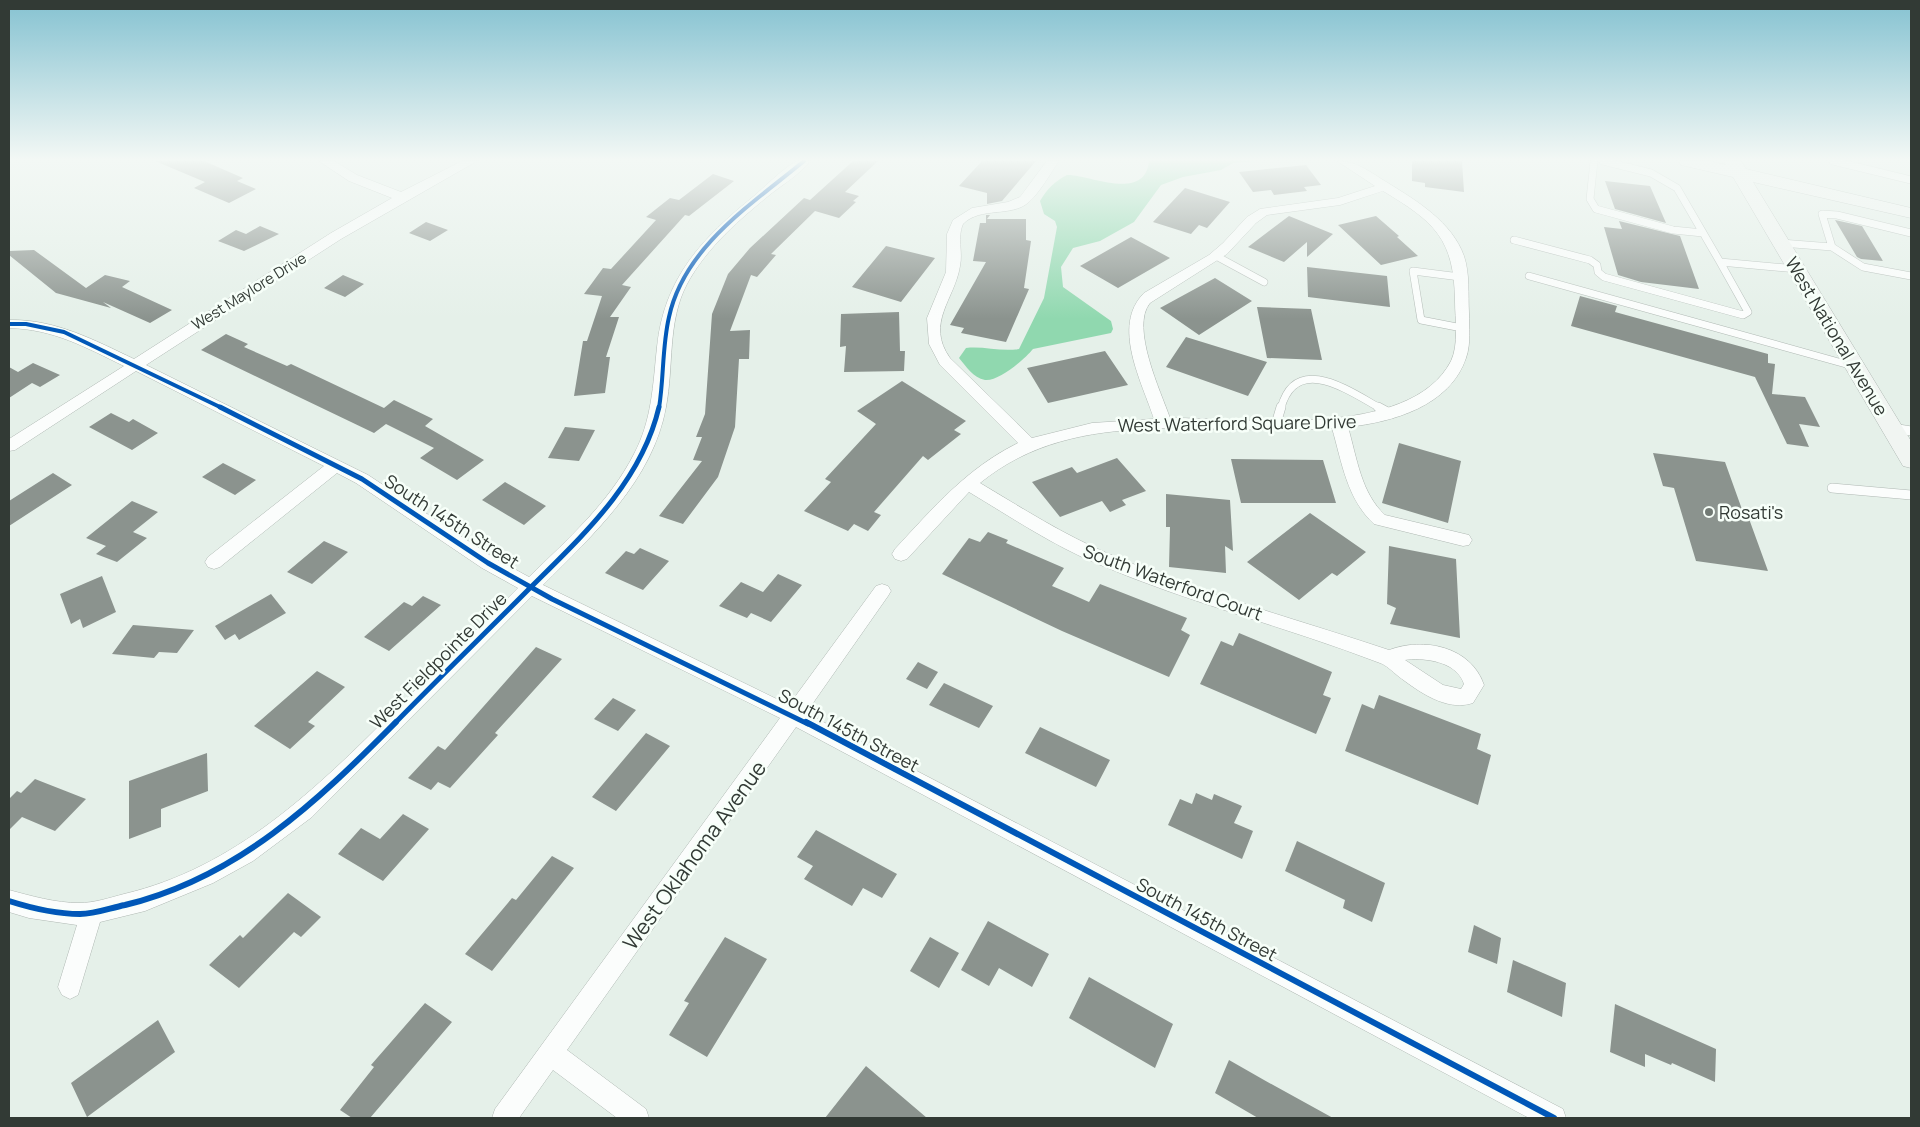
<svg xmlns="http://www.w3.org/2000/svg" width="1920" height="1127" font-family="Manrope,sans-serif">
  <style>
    .water { fill: #90d8af }
    .building { fill: #8b938e }
    .lines { fill: none; stroke-linecap: round; stroke-linejoin: round }
    .lane-far1-casing { stroke: #afb8b3; stroke-width: 8 }
    .lane-casing { stroke: #afb8b3; stroke-width: 10 }
    .street-casing { stroke: #afb8b3; stroke-width: 1 }
    .secondary-casing { stroke: #afb8b3; stroke-width: 1 }
    .lane-far1 { stroke: #fbfdfc; stroke-width: 7 }
    .lane { stroke: #fbfdfc; stroke-width: 9 }
    .street { fill: #fbfdfc; fill-rule: evenodd }
    .secondary { fill: #f1f5f2; fill-rule: evenodd }
    .cycleway-far2-casing { stroke: #f7fff9; stroke-width: 6 }
    .cycleway-far1-casing { stroke: #f7fff9; stroke-width: 8 }
    .cycleway-casing { stroke: #f7fff9; stroke-width: 9 }
    .cycleway-far2 { stroke: #0057b8; stroke-width: 4 }
    .cycleway-far1 { stroke: #0057b8; stroke-width: 5 }
    .cycleway { stroke: #0057b8; stroke-width: 6 }
    .poi-dot { fill: #717a74; stroke: #f7fff9; stroke-width: 2 }
    .labels { text-anchor: middle; dominant-baseline: central; stroke-width: 5; stroke-linejoin: round; paint-order: stroke }
    .far-street-label { font-size: 15px; fill: #323a35; stroke: #f7fff9 }
    .street-label { font-size: 18px; fill: #323a35; stroke: #f7fff9 }
    .poi-label { font-size: 18px; fill: #323a35; stroke: #f7fff9; text-anchor: start }
    .near-street-label { font-size: 21px; fill: #323a35; stroke: #f7fff9 }
  </style>
  <rect width="100%" height="100%" fill="#e5f0e9"/>
  <path class="water" d="M1149,161H1255L1233,163L1221,170L1183,177L1161,185L1134,222L1100,241L1073,248L1061,267L1063,287L1111,321L1113,329L1111,333L1033,349C1025,359 998,382 985,380C973,378 966,366 959,358L966,348C984,346 1001,352 1019,349L1044,298L1057,227L1055,221L1044,214L1040,201C1047,189 1055,181 1067,175C1088,174 1145,203 1149,161Z"/>
  <path class="building" d="M155,161H204L243,178L237,181L256,189L229,203L194,188L205,182Z
    M853,161H878L845,192L859,196L853,201L856,202L839,218L815,211L771,254L776,255L757,277L751,275L730,331L750,330L749,359H739L735,427L718,477L683,524L659,516L702,461L693,460L702,437H696L705,414L712,314L728,274L750,248L804,198L810,200Z
    M982,161H1036L1002,201L987,204V193L959,186Z
    M1412,161H1462L1464,192L1425,187V183L1412,181Z
    M1306,165L1321,185L1304,187L1307,191L1274,195L1271,190L1253,192L1239,172Z
    M713,174L734,181L689,216L685,215L622,285L631,287L610,317H619L606,357H610L605,393L574,396L583,341H587L602,296L584,294L603,268L611,269L656,220L646,217L670,198L679,200Z
    M1605,181L1650,186L1666,223L1615,209Z
    M1185,188L1230,202L1207,228L1199,225L1191,234L1153,222Z
    M986,215H990L987,219H1026V240L1031,241L1024,288L1029,289L1006,342L961,333L964,328L950,325L986,262L973,261L980,223H986Z
    M1289,216L1333,234L1307,257V242L1284,262L1248,247Z
    M1376,216L1399,236L1397,237L1418,256L1381,265L1338,225Z
    M1835,220L1862,226L1883,261L1861,259L1857,257Z
    M1619,221L1680,236L1699,289L1641,282L1618,275L1604,227L1622,229Z
    M426,222L448,230L430,241L409,233Z
    M260,226L279,234L244,251L218,241L236,230L246,234Z
    M1131,237L1170,258L1118,288L1080,266Z
    M886,246L935,258L901,302L852,287Z
    M34,250L86,288L105,275L130,281L122,287L172,310L150,323L103,302L111,308L56,293L9,255V251Z
    M1307,267L1387,276L1390,307L1308,297Z
    M343,275L364,284L345,297L324,288Z
    M1215,278L1252,301L1199,335L1160,308Z
    M1580,296L1617,306L1615,312L1768,354V363L1775,364L1772,394L1805,397L1820,427L1799,424L1809,447L1787,444L1755,377L1571,326Z
    M1257,307L1311,309L1322,360L1267,358Z
    M899,312L900,351H905L904,371L844,372L846,346L840,347L841,314Z
    M226,334L248,344L244,347L287,366L291,364L384,408L394,400L433,419L425,426L484,460L457,480L420,458L434,448L386,424L374,433L201,350Z
    M1186,337L1267,362L1248,396L1166,367Z
    M1105,351L1128,385L1048,403L1027,368Z
    M33,363L60,375L40,387L32,383L9,398V367L18,372Z
    M902,381L966,421L954,430L961,434L928,460L923,456L874,512L881,515L868,531L854,524L848,531L804,511L831,482L825,479L876,424L857,411Z
    M111,413L129,422L133,419L158,433L132,450L89,427Z
    M565,427L595,430L579,461L548,458Z
    M1399,443L1461,461L1448,523L1382,503Z
    M1653,453L1725,462L1744,515L1748,516L1768,571L1696,561L1674,488L1663,486Z
    M1117,458L1146,491L1122,500L1126,505L1110,512L1102,501L1060,517L1032,482L1072,467L1077,473Z
    M1231,459L1323,460L1336,503H1241Z
    M223,463L256,480L235,495L202,477Z
    M53,473L72,485L9,526V501Z
    M505,482L546,506L524,525L482,500Z
    M1166,494L1230,500L1233,551L1225,546L1226,573L1169,567L1170,527H1166Z
    M132,501L158,512L133,532L147,538L117,562L96,554L106,546L86,538Z
    M1310,513L1366,552L1337,576L1332,573L1299,600L1247,562Z
    M988,532L1008,540L1006,543L1064,568L1052,586L1071,594L1089,602L1100,584L1187,618L1181,630L1190,635L1169,677L1062,631L942,574L969,538L980,542Z
    M324,541L348,552L312,584L287,572Z
    M1389,546L1456,559L1460,638L1390,624L1396,608L1387,604Z
    M640,548L669,561L643,590L605,573L626,551L634,554Z
    M778,574L802,585L771,622L751,613L747,618L719,606L741,582L763,592Z
    M102,576L116,612L83,628L80,619L71,624L60,594Z
    M271,594L286,613L239,640L235,634L225,640L215,626Z
    M423,596L441,605L389,651L364,637L404,602L412,606Z
    M133,625L194,630L177,653L159,652L154,658L112,654Z
    M1239,633L1332,672L1323,695L1331,698L1316,734L1200,684L1221,641L1233,646Z
    M536,647L562,659L495,733L498,735L450,788L438,782L431,790L408,778L438,746L445,750Z
    M918,662L938,672L927,689L906,679Z
    M317,671L345,687L308,722L315,726L290,749L254,726Z
    M944,683L993,706L979,728L929,705Z
    M1379,695L1481,734L1477,749L1491,755L1478,805L1345,751L1362,704L1374,709Z
    M613,698L636,710L618,731L594,719Z
    M1040,727L1110,760L1096,787L1025,753Z
    M646,733L670,746L616,811L592,797Z
    M207,753L208,791L161,809V827L129,839V781Z
    M35,779L86,799L55,831L22,817L9,830V799L17,791L21,793Z
    M1196,793L1212,800L1214,794L1242,806L1234,823L1253,831L1242,859L1168,825L1180,799L1192,804Z
    M403,814L429,829L383,881L338,854L361,828L380,839Z
    M816,830L897,874L882,898L863,888L852,906L804,879L813,866L797,857Z
    M1297,841L1385,883L1372,922L1343,908L1345,900L1285,871Z
    M552,856L574,868L492,971L465,954L512,898L516,900Z
    M288,893L321,917L301,937L294,932L239,988L209,965L240,935L243,938Z
    M988,921L1049,954L1032,987L999,968L989,986L961,970Z
    M1474,925L1501,938L1497,964L1468,952Z
    M725,937L767,959L707,1057L669,1035L689,1003L684,1001Z
    M930,937L959,953L939,988L910,971Z
    M1513,960L1566,983L1562,1017L1507,992Z
    M1089,977L1173,1024L1155,1068L1069,1018Z
    M425,1003L452,1022L370,1118H352L340,1110L374,1067L371,1065Z
    M1615,1004L1716,1049L1715,1082L1672,1063L1671,1065L1645,1054V1067L1610,1052Z
    M158,1020L175,1052L87,1117L71,1083Z
    M1229,1060L1264,1080L1333,1118H1258L1215,1093Z
    M866,1066L927,1118H825Z"/>
  <g class="lines">
    <g class="lane-far1-casing">
      <path id="lane-far1" d="M1594,161L1590,199L1596,209L1673,230L1703,233
        M1603,161L1651,173L1677,188L1720,262
        M1833,161L1911,180
        M1514,240L1590,260L1597,265L1598,272L1604,277L1743,315L1748,312L1720,262L1797,269
        M1781,243L1832,247L1863,267L1911,276
        M1832,247L1822,214L1837,215L1911,233
        M1216,256L1264,282
        M1529,276L1853,366
        M1460,277L1413,271L1421,320L1462,328
        M1281,408C1296,353 1349,391 1380,408"/>
    </g>
    <g class="lane-casing">
      <path id="lane" d="M1378,407L1391,414
        M1276,424L1281,407
        M1892,428L1911,431
        M1832,488L1911,495"/>
    </g>
    <g class="street-casing">
      <path id="street" d="M319,161H334L357,175L401,192L462,161H477L341,239L146,365L368,475L494,558L529,577C567,540 609,503 634,454C652,420 653,385 657,347C664,278 702,238 754,196C767,185 780,171 795,162C799,160 805,161 810,161C800,174 785,183 772,193C740,219 707,247 687,284C667,322 674,366 666,407C653,480 593,535 543,585L789,705L876,586L882,584L888,586L891,591L888,596L806,713L1563,1109L1566,1118H1529L796,727L567,1050L646,1109L649,1118H617L553,1070L519,1118H492L495,1109L780,718L532,596L312,817L253,861L213,883L145,911L100,922L78,995L70,999L62,995L58,987L77,925L29,918L9,912V890C31,896 56,903 79,903C94,903 109,898 124,894C235,868 316,789 394,711C436,670 477,629 518,588L482,568L356,483L337,473L220,567L214,569L208,567L205,562L208,557L324,466L136,371L15,450L9,451V439L124,366C85,347 53,329 9,328V320C55,319 94,340 134,359L331,233L392,198L349,181Z
        M1047,161H1059C1050,174 1040,192 1029,202C1011,218 981,206 963,224C957,237 963,252 960,266C955,299 925,323 950,358L1032,438L1092,423L1154,419C1142,382 1111,326 1144,293L1209,255L1223,243L1247,217L1260,209L1338,198L1375,186L1337,161C1358,161 1371,173 1388,183C1417,201 1452,222 1464,256C1470,274 1468,294 1469,313C1469,327 1471,344 1466,358C1450,406 1393,422 1348,427C1357,458 1361,493 1385,515L1469,535L1472,540L1469,545L1463,546L1374,524C1347,499 1342,463 1332,428C1214,438 1079,402 980,483C1022,508 1064,535 1109,554C1199,593 1296,619 1389,650C1423,637 1471,646 1484,685L1473,703C1446,712 1418,691 1398,676C1392,671 1386,665 1380,663C1287,627 1189,603 1098,564C1052,545 1011,517 969,492L907,559L901,561L895,559L892,554L895,549C933,508 967,468 1018,443L940,365L929,344L927,318L946,272L947,234L953,220L972,208L1008,202L1020,197ZM1383,191C1435,222 1454,239 1455,301C1455,319 1459,344 1451,361C1410,440 1245,418 1170,418C1161,392 1130,327 1150,303L1227,254L1256,223L1267,215L1340,205ZM1412,659C1431,659 1457,663 1464,684L1461,689L1443,685L1405,660Z"/>
    </g>
    <g class="secondary-casing">
      <path id="secondary" d="M1679,161H1710L1726,165L1724,161H1741L1746,169L1911,208V218L1753,182L1911,441V468L1903,466L1733,177L1681,165Z"/>
    </g>
    <use href="#lane-far1" class="lane-far1"/>
    <use href="#lane" class="lane"/>
    <use href="#street" class="street"/>
    <use href="#secondary" class="secondary"/>
    <g class="cycleway-far2-casing">
      <path id="cycleway-far2" d="M9,324H26L64,332L222,408
        M659,408C664,378 662,347 669,317C684,247 752,204 804,161"/>
    </g>
    <g class="cycleway-far1-casing">
      <path id="cycleway-far1" d="M220,407L362,479L488,563L552,599L808,724
        M394,724C435,682 477,641 518,600C574,543 640,488 659,407"/>
    </g>
    <g class="cycleway-casing">
      <path id="cycleway" d="M806,722L1554,1118
        M9,901C31,908 57,914 80,914C95,914 110,908 125,905C237,878 317,802 396,722"/>
    </g>
    <use href="#cycleway-far2" class="cycleway-far2"/>
    <use href="#cycleway-far1" class="cycleway-far1"/>
    <use href="#cycleway" class="cycleway"/>
  </g>
  <linearGradient id="sky" x2="0" y2="1"><stop stop-color="#85c2d1"/><stop offset="0.5" stop-color="#f3f8f5"/><stop offset="1" stop-color="#f3f8f5" stop-opacity="0"/></linearGradient>
  <rect width="1920" height="319" fill="url(#sky)"/>
  <circle class="poi-dot" cx="1709" cy="512" r="5"/>
  <g class="labels">
    <g class="far-street-label">
      <text transform="translate(249 291) rotate(-32)">West Maylore Drive</text>
    </g>
    <g class="street-label">
      <text transform="translate(1837 336) rotate(59)">West National Avenue</text>
      <text transform="translate(1237 423) rotate(-1)">West Waterford Square Drive</text>
      <text transform="translate(452 521) rotate(33)">South 145th Street</text>
      <text transform="translate(1173 582) rotate(20)">South Waterford Court</text>
      <text transform="translate(438 660) rotate(-45)">West Fieldpointe Drive</text>
      <text transform="translate(849 730) rotate(28)">South 145th Street</text>
      <text transform="translate(1207 919) rotate(28)">South 145th Street</text>
    </g>
    <g class="poi-label">
      <text x="1719" y="512">Rosati's</text>
    </g>
    <g class="near-street-label">
      <text transform="translate(694 855) rotate(-54)">West Oklahoma Avenue</text>
    </g>
  </g>
  <rect width="1920" height="1127" fill="none" stroke="#323a35" stroke-width="20"/>
</svg>
